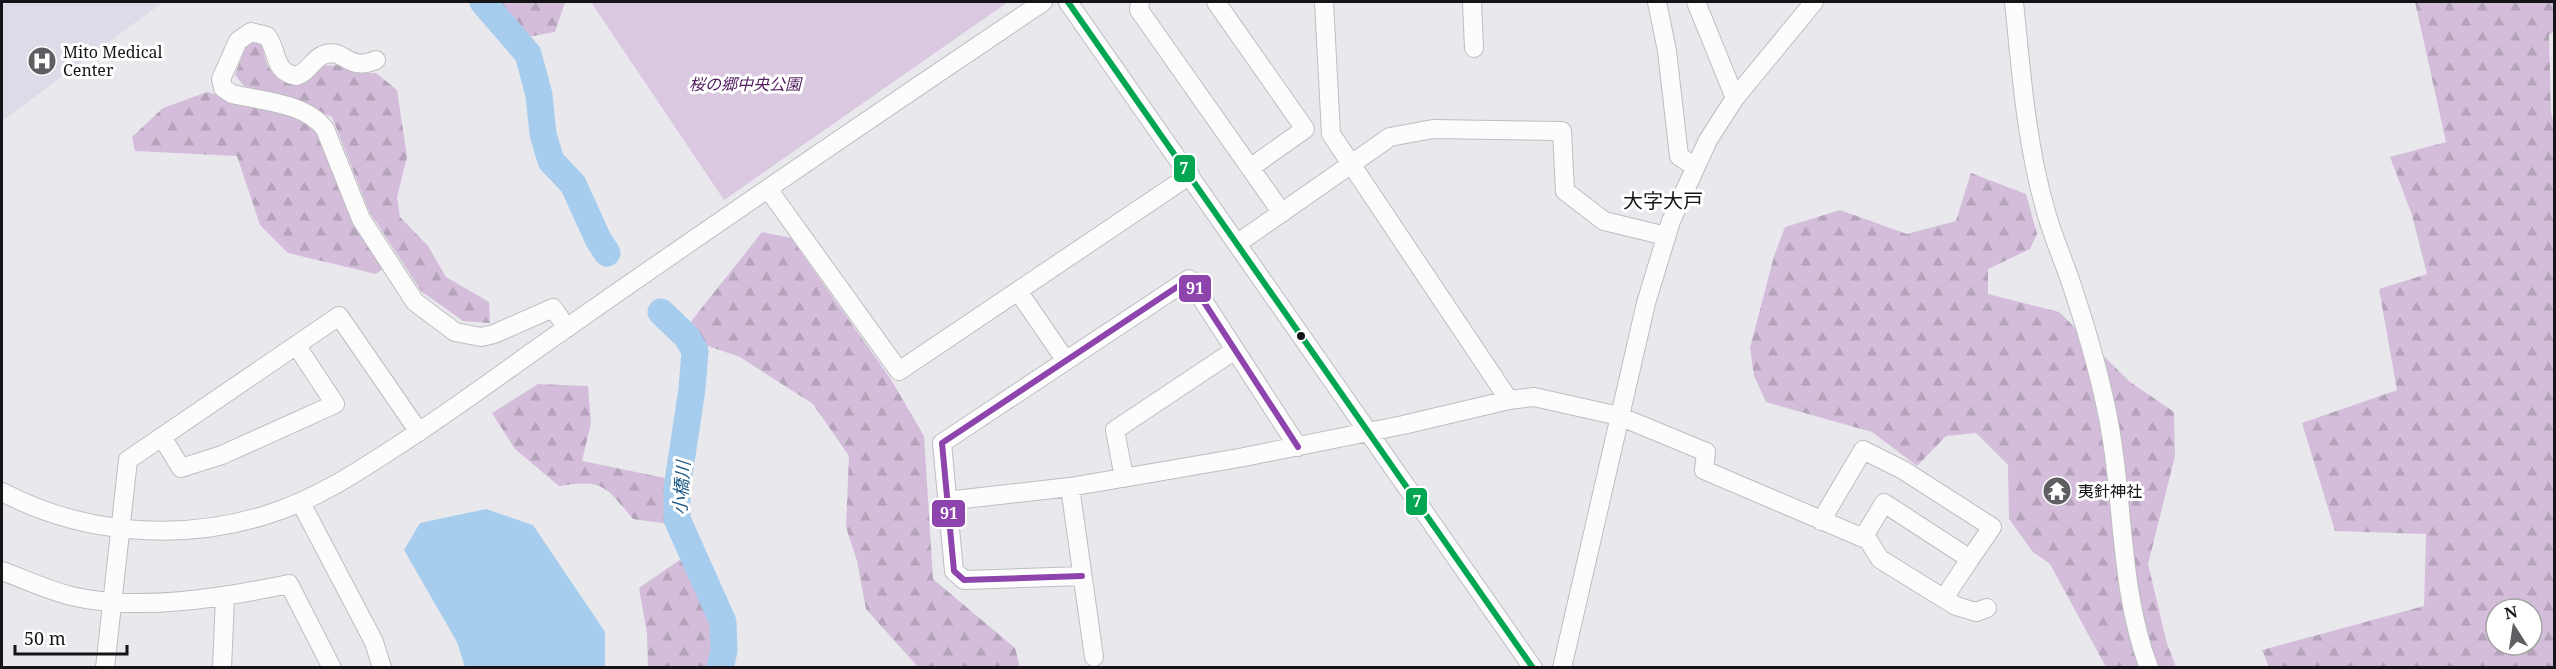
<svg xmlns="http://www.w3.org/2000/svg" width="2556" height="669" font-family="'Noto Serif','Noto Sans JP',serif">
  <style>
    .built { fill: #dbdce8 }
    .forest { fill: url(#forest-firs); fill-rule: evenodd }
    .park { fill: #dac8e1 }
    .water { fill: #a6cdee }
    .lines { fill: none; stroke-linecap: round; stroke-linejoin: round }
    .river { stroke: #a6cdee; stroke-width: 27 }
    .minor-casing { stroke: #bebec2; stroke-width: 20 }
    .minor { stroke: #fcfcfc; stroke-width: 18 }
    .bus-1-casing { stroke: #fff; stroke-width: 10 }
    .bus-2-casing { stroke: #fff; stroke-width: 10 }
    .bus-1 { stroke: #00a651; stroke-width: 6 }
    .bus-2 { stroke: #8e44ad; stroke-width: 6 }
    .bus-dot { fill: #151519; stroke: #fff; stroke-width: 2 }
    .labels { text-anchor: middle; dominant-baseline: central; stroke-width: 6; stroke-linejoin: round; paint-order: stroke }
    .poi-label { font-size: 16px; fill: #151519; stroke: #fff; text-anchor: start }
    .park-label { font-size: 16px; font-style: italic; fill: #521e5e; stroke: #fff }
    .water-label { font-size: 18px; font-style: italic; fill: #1e5a86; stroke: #fff }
    .quarter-label { font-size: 20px; fill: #151519; stroke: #fff }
    .line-badge { stroke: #fff; stroke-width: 2 }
    .badge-label { font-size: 16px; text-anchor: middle; font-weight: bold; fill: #fff }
  </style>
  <defs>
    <pattern id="forest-firs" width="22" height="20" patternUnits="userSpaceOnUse" patternTransform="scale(1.5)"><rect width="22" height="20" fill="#d4bddb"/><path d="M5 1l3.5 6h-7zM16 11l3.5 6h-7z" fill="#b5a2bb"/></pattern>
  </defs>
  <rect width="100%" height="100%" fill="#e8e8ed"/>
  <path class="built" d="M2,2H163L2,121Z"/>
  <path class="forest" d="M496,2H565L555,32L527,37Z
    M2415,2H2554V31L2549,35L2551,113L2554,124V667H2269L2262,650L2424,606L2426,534L2335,531L2302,423L2397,390L2379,289L2427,274L2412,215L2390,157L2446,142ZM2496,609H2532V645H2496Z
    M255,41L262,45C264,52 265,62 269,68C284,92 308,87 322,66L339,65L358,73H376L397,90L407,157L397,197L400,217L428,246L446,277L489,302L490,323L463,321L421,291L369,211L332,117L289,98L244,86L235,75L246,46Z
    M207,92L299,119L316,132L356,225L386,267L376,274L288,253L260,225L237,156L135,151L132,137L163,108Z
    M1971,173L2026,194L2037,234L2030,249L1988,269V294L2059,312L2130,382L2174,412L2175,456L2148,564L2167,644L2176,667H2106L2050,564L2033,552L2009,519L2008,465L1976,433L1946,436L1917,466L1872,432L1766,402L1754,376L1750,348L1774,256L1785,227L1840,210L1907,234L1956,221Z
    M762,232L791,238L890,378L924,436L933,579L1015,648L1020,667H918L866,609L857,561L846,527L849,456L813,404L740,357L705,345L689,324Z
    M538,384L588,386L591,423L582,461L665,478L669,524L633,519C605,486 604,479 559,486L515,449L492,413Z
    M681,559C708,599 720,618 714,667H648L647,633L639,588Z"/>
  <path class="park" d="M591,2H1008L724,200Z"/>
  <path class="water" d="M486,509L533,525L605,632V667H465L457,642L404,550L420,523Z"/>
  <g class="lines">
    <path class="river" d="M483,2L528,54L539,95L543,134L551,161L573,184L598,239L607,253
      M661,312L687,337L695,351L692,389L677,488V519L723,622L724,651L720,668"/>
    <g class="minor-casing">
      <path id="minor" d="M1068,2L1533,668
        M1140,2L1139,10L1282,213
        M1216,2L1305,129L1250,168
        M1324,2L1331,134L1509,400
        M1472,2L1474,48
        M1657,2L1667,51L1679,156L1695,167
        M1696,2L1735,98
        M2014,2C2021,70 2026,142 2045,208C2051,232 2061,254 2069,277C2083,318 2096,361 2105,403C2125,490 2117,583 2149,668
        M376,60C347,72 346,49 326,54C313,57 310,72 296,76C272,71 279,52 267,36L251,32L238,41L221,79L223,88L232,94C262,101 306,103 325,129L361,219L415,302L455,332L481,337L494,334L553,308L567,328
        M768,189L899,371L1190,175
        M1238,243L1390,137L1433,129L1562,131L1565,191L1604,221L1666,236
        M1018,291L1066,361
        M162,437L181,468L222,455L335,404L296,345
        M1124,478L1115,430L1235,350
        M1070,487L1094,657
        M2,492C82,534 180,542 266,515C314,500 353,475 394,448C454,410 510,367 568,327C725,217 884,109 1043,2
        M946,501L1070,487L1239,458L1403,425L1509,400L1534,397L1619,416L1706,452L1704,470L1868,540L1880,559L1956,606L1976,612L1987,608
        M301,503L374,642L382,668
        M1821,521L1863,450L1903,470L1992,527L1970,559
        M1863,538L1884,503L1970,559L1944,598
        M2,571C24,579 47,590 71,596C138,612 222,598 289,584L332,668
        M1082,576L964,580L954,571L942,443L1189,279L1298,447
        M105,668L128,460L339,316L419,432
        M222,668L225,598
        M1562,668L1646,303L1671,221L1708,140L1735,98L1814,2"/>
    </g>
    <use href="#minor" class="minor"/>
    <g class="bus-1-casing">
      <path id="bus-1" d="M1068,2L1533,668"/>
    </g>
    <g class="bus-2-casing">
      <path id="bus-2" d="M1082,576L964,580L954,571L942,443L1189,279L1298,447"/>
    </g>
    <use href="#bus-1" class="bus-1"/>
    <use href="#bus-2" class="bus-2"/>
  </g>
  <defs>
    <g id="hospital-disc" transform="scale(1.5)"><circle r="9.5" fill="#5f5f63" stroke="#fff"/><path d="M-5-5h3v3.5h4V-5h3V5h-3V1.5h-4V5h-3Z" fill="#fff"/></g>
    <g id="temple-disc" transform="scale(1.5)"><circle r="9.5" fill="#5f5f63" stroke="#fff"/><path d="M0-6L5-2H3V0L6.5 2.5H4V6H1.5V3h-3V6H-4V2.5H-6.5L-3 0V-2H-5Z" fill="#fff"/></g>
  </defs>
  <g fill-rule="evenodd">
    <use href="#hospital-disc" x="42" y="61"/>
    <use href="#temple-disc" x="2057" y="491"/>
  </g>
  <circle class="bus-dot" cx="1301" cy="336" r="5"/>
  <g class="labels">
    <g class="poi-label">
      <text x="63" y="52">Mito Medical<tspan x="63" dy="18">Center</tspan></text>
      <text x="2078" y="491">夷針神社</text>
    </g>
    <g class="park-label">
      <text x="745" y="84">桜の郷中央公園</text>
    </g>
    <g class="water-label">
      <text transform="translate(681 488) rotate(-86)">小橋川</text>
    </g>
    <g class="quarter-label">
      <text x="1663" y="200">大字大戸</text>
    </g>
  </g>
  <g class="line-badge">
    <rect x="1173" y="154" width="23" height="29" rx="6" fill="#00a651"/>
    <rect x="1178" y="274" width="34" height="29" rx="6" fill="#8e44ad"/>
    <rect x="1405" y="487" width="23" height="29" rx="6" fill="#00a651"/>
    <rect x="931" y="499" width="35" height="29" rx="6" fill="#8e44ad"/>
  </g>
  <g class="badge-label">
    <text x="1184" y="174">7</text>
    <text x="1195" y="294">91</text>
    <text x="1417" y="507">7</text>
    <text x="949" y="519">91</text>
  </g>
  <rect width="2556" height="669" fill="none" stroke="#151519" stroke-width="6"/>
  <g transform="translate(2514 627) rotate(348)"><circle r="28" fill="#ffffff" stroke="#a1a1a3" stroke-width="1.5"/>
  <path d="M0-4.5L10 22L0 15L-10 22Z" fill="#5f5f63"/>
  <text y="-9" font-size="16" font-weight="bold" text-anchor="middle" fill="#151519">N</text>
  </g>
  <path d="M15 645v9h112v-9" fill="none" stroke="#151519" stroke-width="3"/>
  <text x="24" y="645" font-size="18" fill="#151519" stroke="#ffffff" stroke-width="4.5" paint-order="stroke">50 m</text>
</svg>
